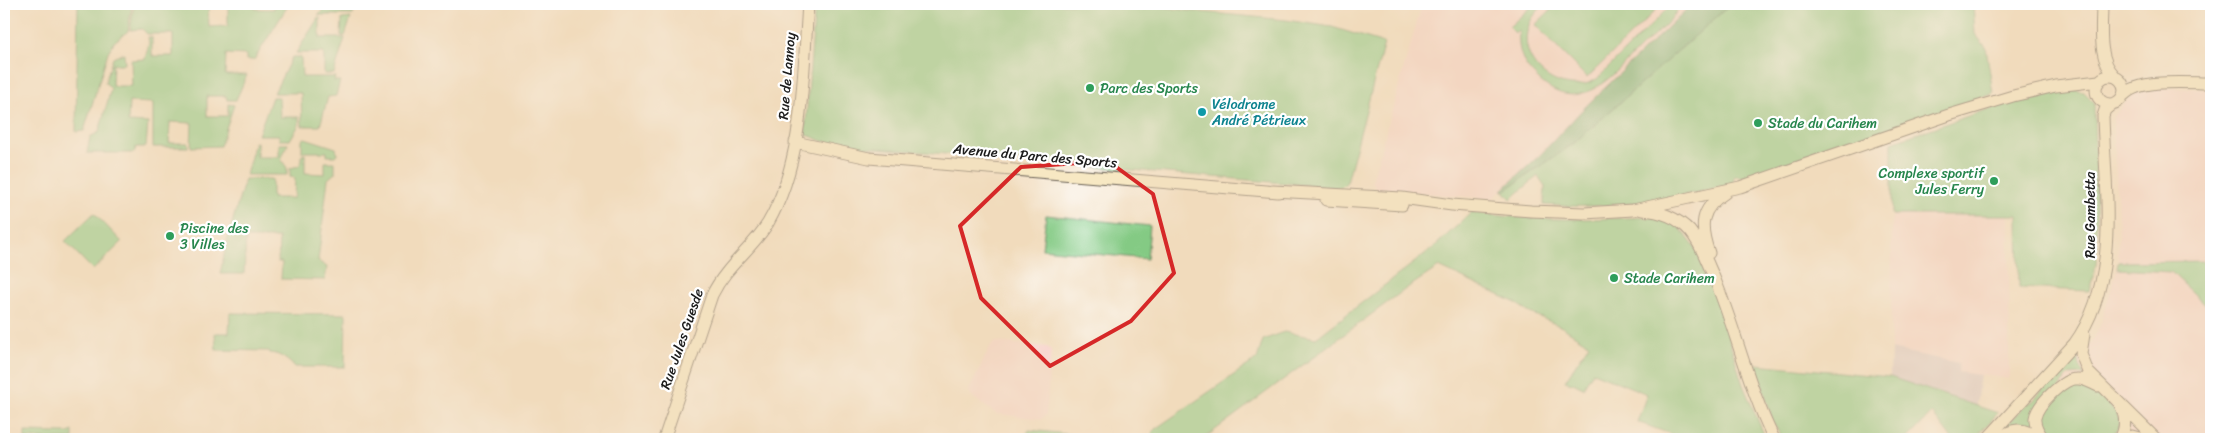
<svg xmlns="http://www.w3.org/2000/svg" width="2215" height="443" font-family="Sriracha,sans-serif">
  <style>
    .built { fill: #f7d1c8 }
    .industrial { fill: #d2bfc0 }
    .green { fill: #84ca84; stroke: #507350 }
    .forest { fill: #6bae72; stroke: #446547 }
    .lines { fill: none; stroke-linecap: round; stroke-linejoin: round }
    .secondary-casing { stroke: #675f54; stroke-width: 13 }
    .secondary { stroke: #f7e8c3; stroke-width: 11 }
    .marked { fill: none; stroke: #d62828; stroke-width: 4; stroke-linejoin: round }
    .leisure-dot { fill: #2e9e5b; stroke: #fff; stroke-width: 2 }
    .culture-dot { fill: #0f9aa8; stroke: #fff; stroke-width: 2 }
    .labels { text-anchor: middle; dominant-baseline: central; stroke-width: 4.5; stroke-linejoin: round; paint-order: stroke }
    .street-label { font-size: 14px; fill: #1c1c1c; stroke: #fff }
    .leisure-label { font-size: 14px; fill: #27864d; stroke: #fff; text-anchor: start }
    .culture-label { font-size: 14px; fill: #0d838f; stroke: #fff; text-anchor: start }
  </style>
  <rect width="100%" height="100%" fill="#fff"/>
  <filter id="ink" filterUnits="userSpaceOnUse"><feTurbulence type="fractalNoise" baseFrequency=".02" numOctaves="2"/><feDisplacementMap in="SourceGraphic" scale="10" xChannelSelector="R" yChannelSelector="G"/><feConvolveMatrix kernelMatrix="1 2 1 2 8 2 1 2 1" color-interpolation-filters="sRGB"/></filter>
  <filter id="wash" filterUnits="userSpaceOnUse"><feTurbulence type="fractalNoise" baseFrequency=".0096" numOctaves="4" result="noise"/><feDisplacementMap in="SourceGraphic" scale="20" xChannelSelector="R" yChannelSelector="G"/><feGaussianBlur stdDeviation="1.12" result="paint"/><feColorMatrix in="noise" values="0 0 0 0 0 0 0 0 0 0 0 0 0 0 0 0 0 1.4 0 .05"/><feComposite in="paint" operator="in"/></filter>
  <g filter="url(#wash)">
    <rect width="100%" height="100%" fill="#f1dbbc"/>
    <path class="built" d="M4,4H9L6,121H4Z
      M1422,4H1692L1583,109L1541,154L1492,199L1376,189L1372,181Z
      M2150,88L2211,89V261L2118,262L2119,236L2113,117L2135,92Z
      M1892,215H2009V379L1958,372L1959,363L1891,349Z
      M2117,269L2171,272L2211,310V439H2003L2091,344L2102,322Z
      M996,342L1047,347L1051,350L1046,415L1041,419L996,414L971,396L969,391L991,345Z"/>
    <path class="industrial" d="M1891,349L1959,363L1958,372L1980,375L1976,405L1890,377Z"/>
    <path class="green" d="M78,4H132L128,31L114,42L108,52L84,131L76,132Z
      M134,4H221V6H208L209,27L228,26V7L225,6V4H255V9H274V4H289L254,60H246V55L226,54L225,75H247L236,100H227L226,96H207V116H228V104L234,105L220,146L191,147L192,123L170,122L169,143H188V147H153V103L129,102L128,122L148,123L146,147H136L134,153H87L90,137L99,132L111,89L105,82L113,58L124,53L125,64H113L112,86H132L131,60L145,59L149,43L148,37H152V56H173V34H147L142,29L130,30Z
      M330,4H357L353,15H318Z
      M815,4H1154L1162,7L1190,11L1286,20L1332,27L1384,43L1347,182L1341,188L830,144L805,134Z
      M1534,4H1545C1539,10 1532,16 1529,25C1514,65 1565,101 1598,78L1672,4H1681C1673,21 1656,34 1642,46C1611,77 1578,120 1535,76C1522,64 1517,48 1519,31L1515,33L1509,27Z
      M1557,4H1662L1587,78L1535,25Z
      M1731,4H1973L1975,34L1986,47L1993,94L1749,177L1734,176L1733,184C1671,200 1608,210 1544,205L1545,186L1538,176L1511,199L1504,191L1573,144Z
      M317,18H320V38H345L334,74H324V53H296L317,20Z
      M351,18L345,36H341L342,19Z
      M292,57H301L302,77H335L334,81H340L336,96L328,97L320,126H302L301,93H274Z
      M2068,89L2084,92L2094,102L2097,247L2096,266L2089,291L2019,288L2018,215H1892V142L2012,101Z
      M272,97H279L280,117H299V125L290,140H279V135H258Z
      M305,138L336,148L337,154L335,156H327V152H302V140Z
      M255,142H257V157H279V144H288L281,159L287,168V175H246Z
      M305,154V173L325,174V162H335V173L328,179L318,261L327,267L325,280L281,279L282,262H278L279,238H246L244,274H220L228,237L245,179H272V198H294L295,178L290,177V168L299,166L302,161V155Z
      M1472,212C1533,222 1594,219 1655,217L1669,221L1680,228L1698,251L1719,307L1743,385L1766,439H1685L1637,422L1647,394L1593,372L1583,388L1573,383L1565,381L1589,344L1562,327L1528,312L1516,303L1439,267L1407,288L1203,439H1149L1155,429L1257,359L1263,340L1284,332L1316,338L1433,248Z
      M94,213L122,242L93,270L65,241Z
      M1046,215L1150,226L1147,259L1042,249Z
      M2211,261V310L2171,272L2117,269L2118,262Z
      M230,313L346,314L345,367H295C287,360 281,354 270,353L269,351L216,350L215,333H229Z
      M2076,349L2079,366L2084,375L2068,376L2031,429L2001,431L2027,404L2033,401Z
      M1756,364L1890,377L1998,413L1974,439H1952L1932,413L1907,439H1782L1773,422Z
      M2071,382L2089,385L2117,413L2120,422L2119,427L2109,439H2047C2027,414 2054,398 2071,382Z
      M1029,430L1116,439H1031L1026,435Z
      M73,431V439H25V432L68,433Z"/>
    <path class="forest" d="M1692,4H1731L1573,144L1504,191L1502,190L1541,154L1583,109Z"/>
  </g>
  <g filter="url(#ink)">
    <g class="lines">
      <g class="secondary-casing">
        <path id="secondary" d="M2102,4C2102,27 2097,59 2115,76
          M2096 90a14 14 0 1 1 28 0a14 14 0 1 1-28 0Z
          M2124,95C2140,78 2188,83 2211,83
          M795,142L869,158L1278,192
          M1273,191L1402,198L1452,205L1531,211L1584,213L1633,210L1740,187L1949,115L2013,96L2056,86L2099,81
          M1326,200L1402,205
          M1642,210C1660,211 1678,218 1690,231C1701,244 1706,260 1713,275C1736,329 1748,387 1774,439
          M1709,253C1700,227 1699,209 1725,193
          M2084,334L2081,354L2088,372L2156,439
          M664,439L712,295C726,266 752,249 768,223C804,162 803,73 808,4
          M1987,439L2074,344C2121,280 2105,192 2103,116L2105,110L2111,105
          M1998,439C2012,428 2024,426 2038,439
          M2044,439C2039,433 2034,426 2035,418C2037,405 2063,379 2076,379C2084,378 2091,383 2098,386
          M2120,439C2126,428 2126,416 2120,405
          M2120,439L2132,436L2143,439"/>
      </g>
      <use href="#secondary" class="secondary"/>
    </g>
  </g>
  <path d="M0 0H2215V443H0ZM1108,161L1153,194L1174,273L1131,321L1050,366L981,298L960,226L1021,167Z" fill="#f1dbbc" fill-opacity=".55" fill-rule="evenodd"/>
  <path class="marked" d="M1108,161L1153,194L1174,273L1131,321L1050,366L981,298L960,226L1021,167Z"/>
  <g class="leisure-dot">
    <circle cx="1090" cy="88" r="5"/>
    <circle cx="1758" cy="123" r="5"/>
    <circle cx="1994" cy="181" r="5"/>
    <circle cx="170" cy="236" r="5"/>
    <circle cx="1614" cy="278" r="5"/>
  </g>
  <circle class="culture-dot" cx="1202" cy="112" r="5"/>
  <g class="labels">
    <g class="street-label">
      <text transform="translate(787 76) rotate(-85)">Rue de Lannoy</text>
      <text transform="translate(1035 156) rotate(5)">Avenue du Parc des Sports</text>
      <text transform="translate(2090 215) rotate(-90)">Rue Gambetta</text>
      <text transform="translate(682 339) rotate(-71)">Rue Jules Guesde</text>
    </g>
    <g class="leisure-label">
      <text x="1100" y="88">Parc des Sports</text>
      <text x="1768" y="123">Stade du Carihem</text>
      <text x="1984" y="173" text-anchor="end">Complexe sportif<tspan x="1984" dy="16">Jules Ferry</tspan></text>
      <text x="180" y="228">Piscine des<tspan x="180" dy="16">3 Villes</tspan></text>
      <text x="1624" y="278">Stade Carihem</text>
    </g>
    <g class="culture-label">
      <text x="1212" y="104">Vélodrome<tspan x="1212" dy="16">André Pétrieux</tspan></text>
    </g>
  </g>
  <rect width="2215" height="443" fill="none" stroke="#fff" stroke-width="20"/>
</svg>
